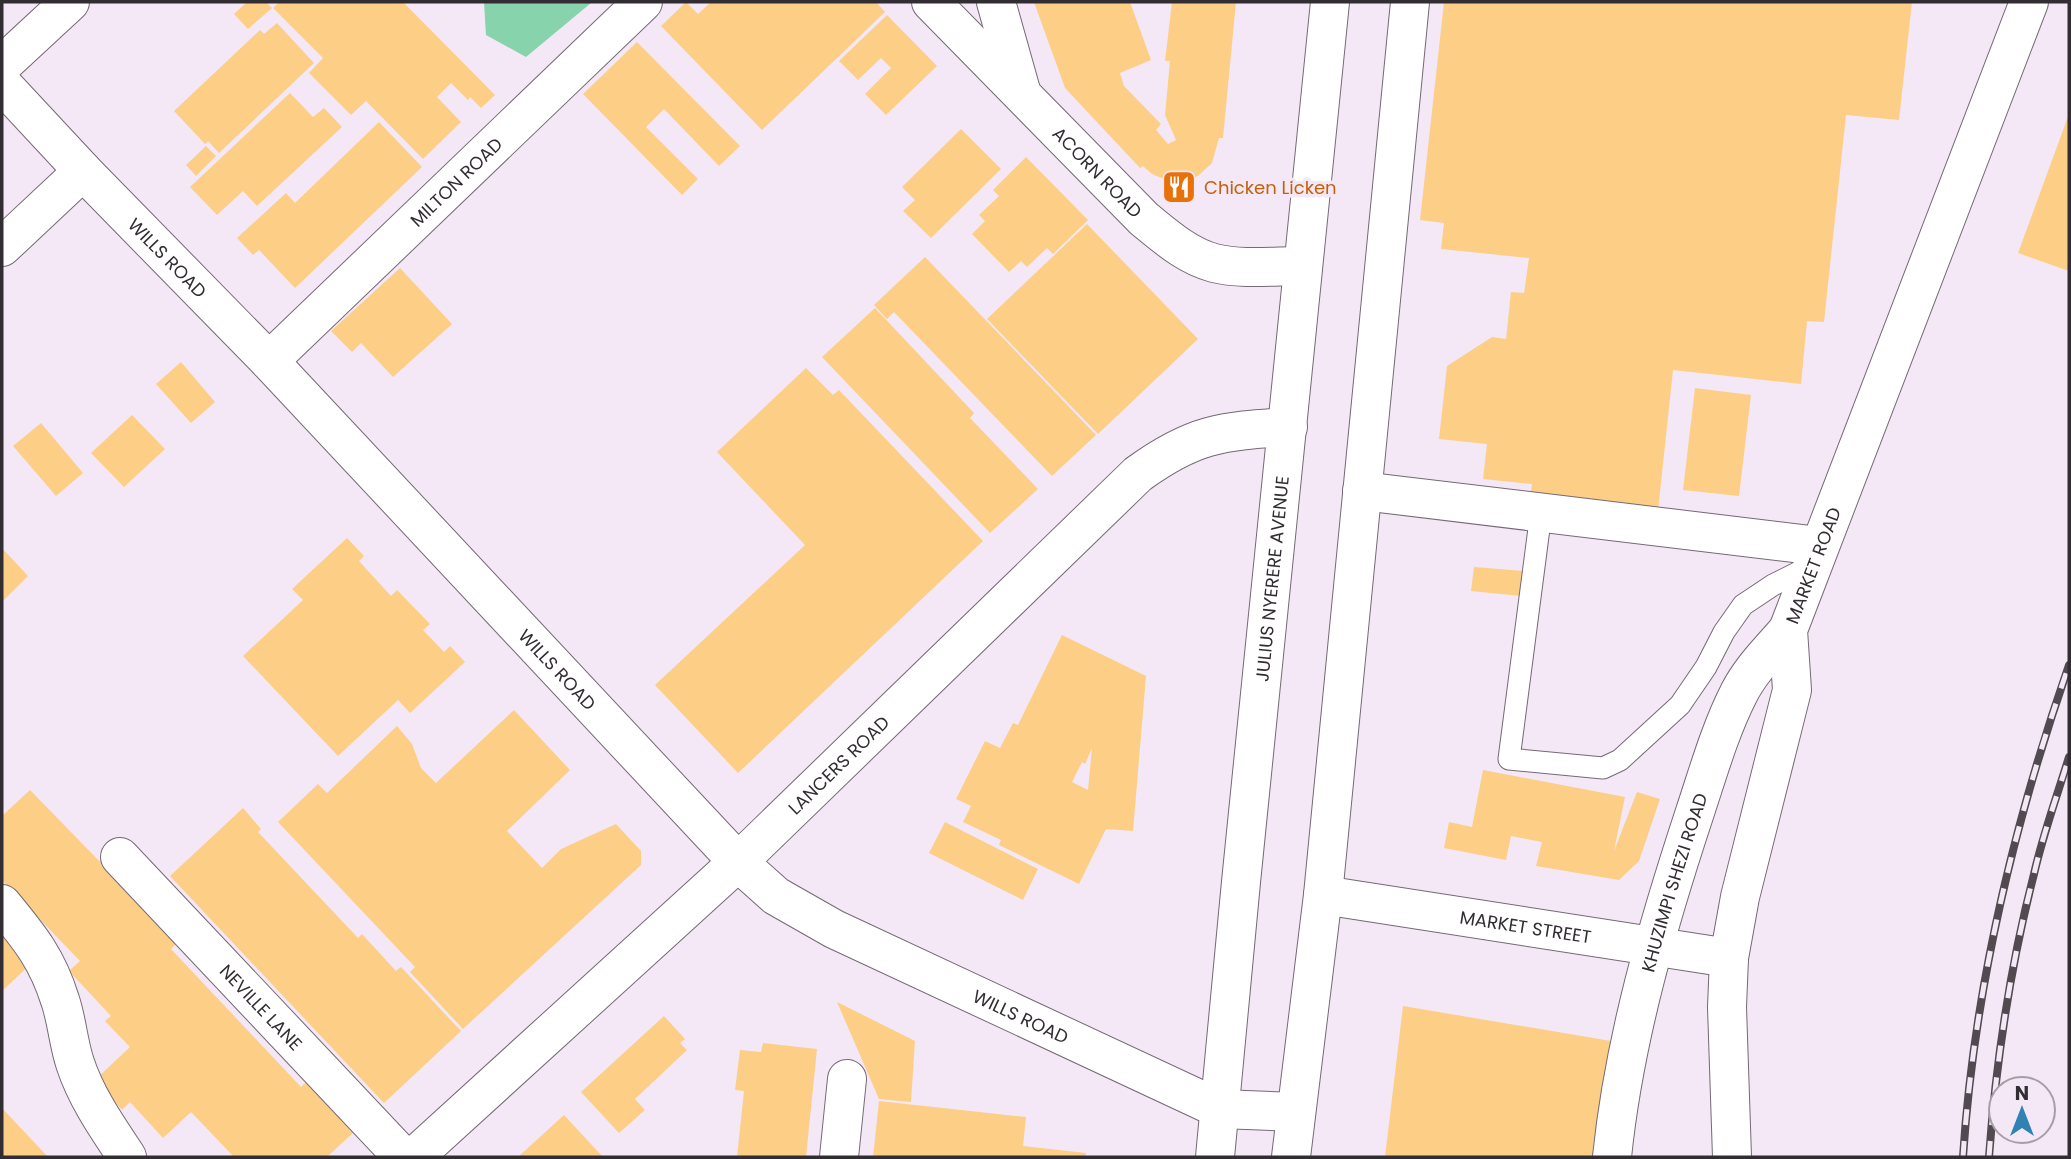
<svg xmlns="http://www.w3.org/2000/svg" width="2071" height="1159" font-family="Poppins,sans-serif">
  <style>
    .green { fill: #86d3ac }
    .building { fill: #fdce86; fill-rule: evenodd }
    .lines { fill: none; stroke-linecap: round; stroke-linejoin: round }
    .service-casing { stroke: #746975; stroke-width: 23 }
    .minor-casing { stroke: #746975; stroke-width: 40 }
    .secondary-casing { stroke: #746975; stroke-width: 40 }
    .service { stroke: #fff; stroke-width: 21 }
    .minor { stroke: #fff; stroke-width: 38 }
    .secondary { stroke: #fff; stroke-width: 38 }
    .rail-casing { stroke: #514b51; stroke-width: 8 }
    .rail { stroke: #f4e8f6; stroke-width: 5; stroke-dasharray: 16; stroke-linecap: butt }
    .labels { text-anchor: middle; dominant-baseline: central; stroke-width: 7; stroke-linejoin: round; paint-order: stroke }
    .street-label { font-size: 18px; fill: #322d32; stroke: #f4e8f6 }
    .food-label { font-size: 18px; fill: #c56008; stroke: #f4e8f6; text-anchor: start }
  </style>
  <rect width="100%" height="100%" fill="#f4e8f6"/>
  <path class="green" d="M484,2H590L591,3L526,57L486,35Z"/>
  <path class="building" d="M247,2H266L272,8L248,29L234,14Z
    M279,2H403L495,95L481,108L470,97L468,100L451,83L437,97L461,122L423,159L366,101L351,115L309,73L323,58L273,8Z
    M686,2L698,14L711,2H876L885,12L762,130L661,26Z
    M1034,2H1130L1151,60L1120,73L1124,86L1161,124L1156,130L1168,144L1176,140L1165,115L1170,61H1165L1172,2H1236L1223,138H1219L1212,163L1198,176L1180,182L1169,181L1152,174L1143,166L1140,168L1065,88Z
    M1444,2H1912L1899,120L1846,115L1824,322L1807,321L1801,384L1673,370L1658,511L1530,498L1532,484L1483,479L1487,444L1439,439L1447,366L1492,337L1506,339L1511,292L1524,293L1529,258L1441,249L1444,223L1420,220Z
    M887,15L937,66L886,115L865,94L891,68L881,58L858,80L839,61Z
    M277,23L314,63L219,153L208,141L205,144L174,111L260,30L264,34Z
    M637,42L740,146L719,166L664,109L646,127L698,179L682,195L583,94Z
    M290,93L313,117L324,108L342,127L257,206L243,191L217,215L190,187Z
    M2069,114V271L2018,253Z
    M379,122L422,167L295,288L259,250L253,255L237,238L286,193L295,203Z
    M961,129L1001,169L931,238L903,211L915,200L902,187Z
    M206,146L216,156L196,176L186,165Z
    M1026,157L1088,220L1053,254L1047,248L1027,267L1021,261L1009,272L972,234L985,221L979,215L999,196L993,190Z
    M1087,224L1198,339L1098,434L987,319Z
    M925,257L1096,435L1052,476L894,312L887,319L874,305Z
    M400,268L452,324L393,377L361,343L352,352L331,331Z
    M875,308L974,413L970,418L1038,489L990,533L822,357Z
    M181,362L215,402L191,423L156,384Z
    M806,368L833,395L839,390L983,541L738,773L655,685L805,545L717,452Z
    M1695,388L1751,395L1739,496L1683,490Z
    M132,415L165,449L124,487L91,453Z
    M41,423L83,473L56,496L13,446Z
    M347,538L364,556L359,561L391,596L397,590L430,624L423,630L444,652L450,646L465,662L410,713L398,700L338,756L243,656L303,600L292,589Z
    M2,548L28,576L2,602Z
    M1474,567L1524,571L1521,596L1471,591Z
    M1062,635L1146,676L1133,831L1106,829L1079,884L999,845L1001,840L963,822L971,806L956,799L985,741L1000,748L1013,723L1018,725ZM1092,748L1088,790L1072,782L1082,762L1085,764Z
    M514,710L570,770L507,831L542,868L561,849L616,824L641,851V865L463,1029L410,972L415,967L278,822L318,784L327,793L397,726L412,744L421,768L436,783Z
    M1483,770L1625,797L1614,851L1637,792L1660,799L1639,861L1619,880L1536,866L1542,842L1511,836L1506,860L1444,848L1449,822L1472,827Z
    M30,790L178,942L171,949L301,1087L309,1079L356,1130L327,1157H234L191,1112L163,1138L130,1102L122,1110L95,1080L130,1047L105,1021L111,1016L69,971L80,961L2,880V816Z
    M243,808L261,829L258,832L358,938L362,934L396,971L401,967L461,1031L384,1103L170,876Z
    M945,822L1038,869L1023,900L929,853Z
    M2,931L32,963L2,991Z
    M837,1002L915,1041L911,1102L879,1099Z
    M1403,1006L1611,1041L1594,1157H1385Z
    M664,1016L685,1039L680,1043L687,1050L635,1099L645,1110L619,1133L581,1092Z
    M763,1043L817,1049L806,1157H737L744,1091L735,1090L740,1050L761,1052Z
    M879,1101L1026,1117L1023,1146L1086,1153L1085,1157H873Z
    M2,1108L48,1157H2Z
    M564,1115L603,1157H518Z"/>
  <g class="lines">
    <g class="service-casing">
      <path id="service" d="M1541,513L1509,759L1603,768L1620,760L1680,705L1706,667L1724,632L1743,605L1773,585L1811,566"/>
    </g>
    <g class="minor-casing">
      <g id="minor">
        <path id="s1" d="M931,2L1144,219C1165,236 1187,256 1214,263C1242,270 1274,266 1303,266"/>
        <path d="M996,2L1021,91"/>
        <path d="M2,65L70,2"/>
        <path id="s2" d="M2,84L83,171L269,361L738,862L776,896L834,929L1220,1109L1296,1112"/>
        <path d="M2,247L83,171"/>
        <path id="s3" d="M269,361L643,2"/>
        <path d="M1362,491L1819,546"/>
        <path id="s4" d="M120,857L403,1157"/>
        <path id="s5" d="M1323,895L1729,958"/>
        <path d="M2,904C29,937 47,958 60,1000C67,1020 68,1042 75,1063C86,1097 107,1127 127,1157"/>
        <path id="s6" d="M414,1157L738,862L1138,474C1193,434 1221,431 1288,427"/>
        <path d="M839,1157L847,1079"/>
        <path d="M1291,1157L1323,895L1410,2"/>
      </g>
    </g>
    <g class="secondary-casing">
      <g id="secondary">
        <path id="s7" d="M1215,1157L1241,882L1330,2"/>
        <path id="s8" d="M1612,1157C1624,1040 1658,924 1695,812C1708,773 1720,730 1739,693C1751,669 1771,650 1788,630"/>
        <path id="s9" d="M1732,1157L1727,1007L1729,958L1740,897L1792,690L1788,630L2029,2"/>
      </g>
    </g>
    <use href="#service" class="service"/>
    <use href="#minor" class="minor"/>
    <use href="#secondary" class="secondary"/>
    <g class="rail-casing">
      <path id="rail" d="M1963,1157C1974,989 2014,823 2069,665
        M1989,1157C1996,1062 2010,967 2034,874C2043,834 2057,796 2069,757"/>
    </g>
    <use href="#rail" class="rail"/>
  </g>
  <defs>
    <g id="restaurant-square" transform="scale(1.75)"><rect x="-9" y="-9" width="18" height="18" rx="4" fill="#e8710a" stroke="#f4e8f6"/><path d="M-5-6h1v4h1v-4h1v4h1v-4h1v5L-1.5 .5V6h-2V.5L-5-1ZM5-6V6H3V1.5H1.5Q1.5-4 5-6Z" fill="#fff"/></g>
  </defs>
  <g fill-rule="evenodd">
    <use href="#restaurant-square" x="1179" y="187"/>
  </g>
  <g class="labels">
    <g class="street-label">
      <text stroke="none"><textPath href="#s1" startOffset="238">ACORN ROAD</textPath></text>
      <text stroke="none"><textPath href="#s3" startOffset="259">MILTON ROAD</textPath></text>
      <text stroke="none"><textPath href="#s2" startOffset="240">WILLS ROAD</textPath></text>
      <text stroke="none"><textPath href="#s9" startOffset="604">MARKET ROAD</textPath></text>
      <text stroke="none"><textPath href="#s7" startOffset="581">JULIUS NYERERE AVENUE</textPath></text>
      <text stroke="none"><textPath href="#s2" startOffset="807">WILLS ROAD</textPath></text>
      <text stroke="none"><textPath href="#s6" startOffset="578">LANCERS ROAD</textPath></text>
      <text stroke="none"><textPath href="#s8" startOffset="282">KHUZIMPI SHEZI ROAD</textPath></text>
      <text stroke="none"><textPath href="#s5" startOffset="205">MARKET STREET</textPath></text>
      <text stroke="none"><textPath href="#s4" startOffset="206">NEVILLE LANE</textPath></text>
      <text stroke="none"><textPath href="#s2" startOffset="1395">WILLS ROAD</textPath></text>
    </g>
    <g class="food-label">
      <text x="1204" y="187">Chicken Licken</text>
    </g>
  </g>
  <rect width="2071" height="1159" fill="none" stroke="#322d32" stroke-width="7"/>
  <g transform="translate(2022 1110)"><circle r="33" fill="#f4e8f6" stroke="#a69da8" stroke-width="2"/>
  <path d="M0-5L12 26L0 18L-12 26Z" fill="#3082b3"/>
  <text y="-10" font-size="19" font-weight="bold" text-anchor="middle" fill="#322d32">N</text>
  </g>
</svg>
